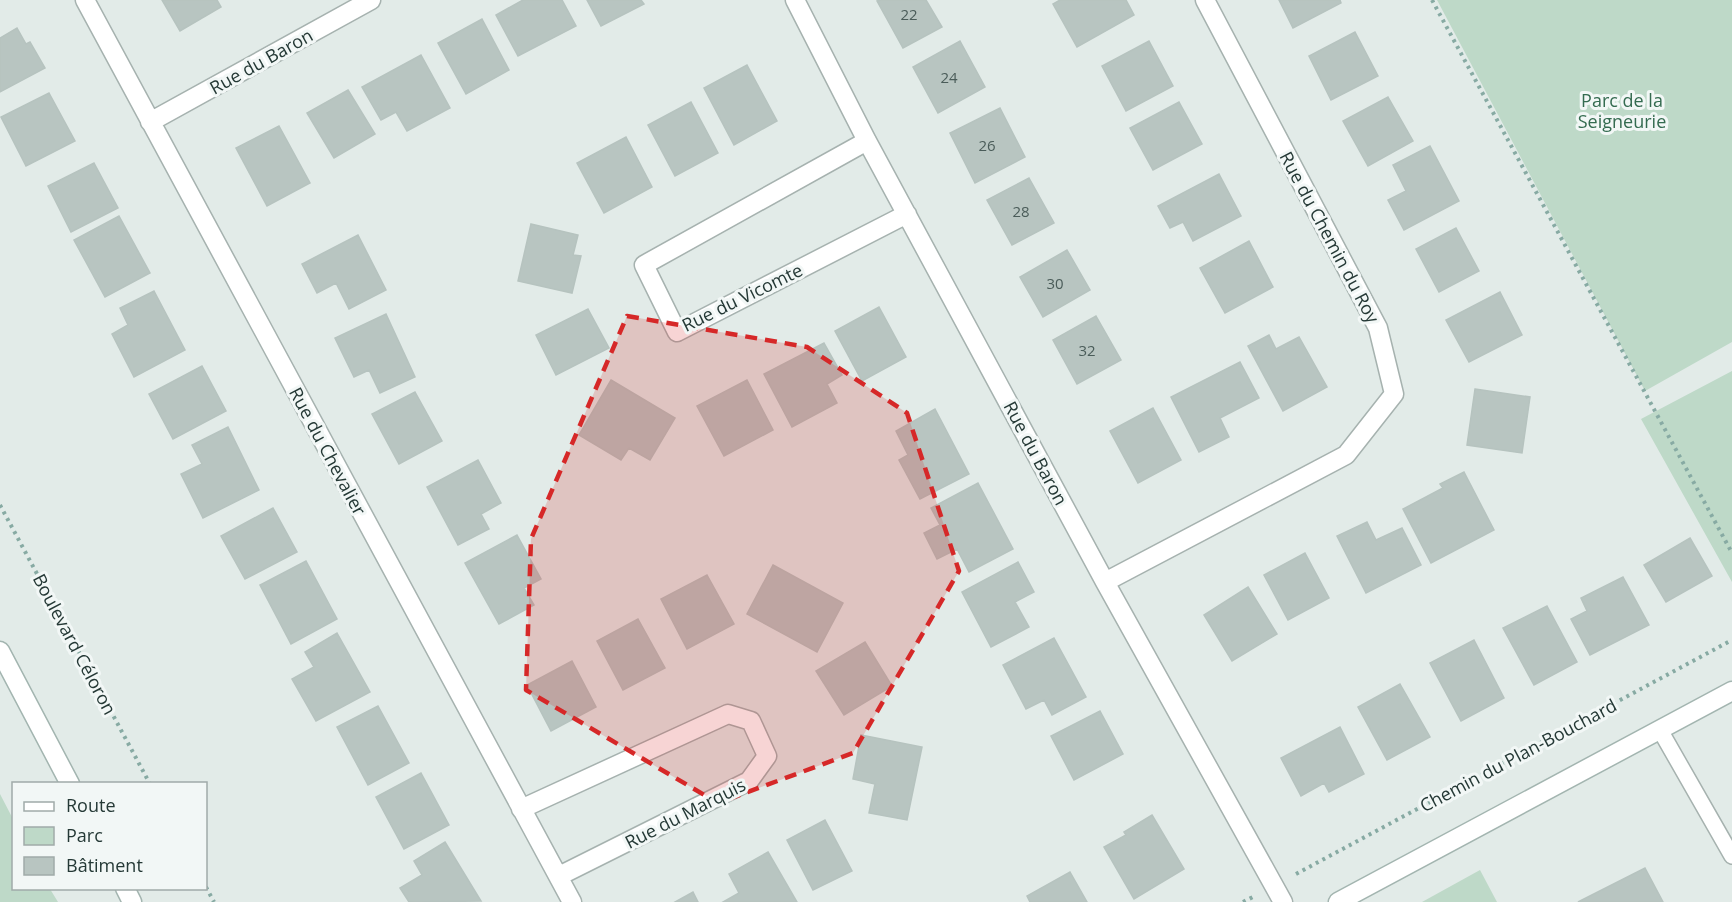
<svg xmlns="http://www.w3.org/2000/svg" width="1732" height="902" font-family="'Open Sans',sans-serif">
  <style>
    .green { fill: #bed9c8 }
    .building { fill: #b8c5c1; stroke: #b6c3bf; stroke-width: 1.5 }
    .lines { fill: none; stroke-linecap: round; stroke-linejoin: round }
    .lane-casing { stroke: #a6b2af; stroke-width: 18 }
    .street-casing { stroke: #a6b2af; stroke-width: 21 }
    .secondary-casing { stroke: #a3b5b0; stroke-width: 21 }
    .path { stroke: #87aaa3; stroke-width: 4; stroke-dasharray: 3 4.5; stroke-linecap: butt }
    .lane { stroke: #fff; stroke-width: 15 }
    .street { stroke: #fff; stroke-width: 18 }
    .secondary { stroke: #fff; stroke-width: 18 }
    .marked { fill: #d62828; fill-opacity: 0.2; stroke: #d62828; stroke-width: 4.5; stroke-dasharray: 12 8; stroke-linejoin: round }
    .labels { text-anchor: middle; dominant-baseline: central; stroke-width: 6; stroke-linejoin: round; paint-order: stroke }
    .number-label { font-size: 15px; fill: #4a5c59 }
    .street-label { font-size: 18px; fill: #253936; stroke: #f2f7f6 }
    .park-label { font-size: 18px; fill: #346b50; stroke: #f2f7f6 }
  </style>
  <rect width="100%" height="100%" fill="#e2ebe8"/>
  <path class="green" d="M1437,0H1732V342L1645,391Z
    M1732,371V582L1641,419Z
    M0,794L13,819L14,888L50,889L58,902H0Z
    M1480,870L1497,902H1422Z"/>
  <path class="building" d="M162,0H217L221,7L180,31Z
    M523,0H562L576,26L518,56L496,15Z
    M587,0H641L644,4L601,26Z
    M880,0H926L942,27L903,48L877,1Z
    M1060,0H1126L1134,15L1077,47L1053,4Z
    M1279,0H1340L1341,3L1293,28Z
    M482,19L509,70L466,94L438,43Z
    M17,28L26,44L30,42L45,68L0,92V38Z
    M1355,32L1378,76L1331,100L1309,56Z
    M960,41L985,87L938,113L913,67Z
    M1149,41L1173,86L1126,111L1102,66Z
    M421,55L450,108L407,131L396,112L381,120L362,87Z
    M747,65L777,121L734,145L704,88Z
    M348,90L375,134L334,158L307,113Z
    M49,93L75,141L26,166L1,117Z
    M1388,97L1413,141L1368,166L1343,121Z
    M691,102L718,153L675,176L648,125Z
    M1179,102L1202,144L1153,170L1130,128Z
    M1000,108L1025,157L975,183L950,133Z
    M279,126L310,183L267,206L236,148Z
    M626,137L652,187L604,213L577,163Z
    M1430,146L1459,201L1404,230L1388,200L1406,191L1393,165Z
    M94,163L118,208L71,232L48,186Z
    M1219,174L1241,216L1193,241L1183,222L1170,228L1158,206Z
    M1029,178L1054,223L1012,245L987,200Z
    M119,216L150,273L105,297L74,240Z
    M531,224L578,235L573,255L581,256L572,293L518,281Z
    M1456,228L1479,271L1439,292L1416,249Z
    M358,235L386,290L349,309L336,283L317,293L302,264Z
    M1249,241L1273,287L1225,313L1200,268Z
    M1067,250L1090,290L1043,317L1020,277Z
    M154,291L185,350L134,377L112,334L128,325L120,308Z
    M1500,292L1522,335L1469,362L1446,320Z
    M879,307L906,357L862,381L835,331Z
    M588,309L609,348L556,375L536,335Z
    M386,314L415,377L380,393L369,370L354,377L335,338Z
    M1096,316L1121,360L1077,384L1053,340Z
    M1269,335L1276,349L1299,337L1327,387L1283,411L1248,346Z
    M824,343L842,375L827,384L837,403L792,427L764,374Z
    M1240,362L1259,398L1220,418L1229,437L1199,452L1171,397Z
    M202,366L226,411L173,439L149,394Z
    M611,380L675,418L650,460L629,448L621,460L579,435Z
    M747,380L773,430L724,456L697,406Z
    M1475,389L1530,397L1522,453L1467,445Z
    M415,392L442,441L399,464L372,414Z
    M1153,408L1181,460L1138,483L1110,431Z
    M935,409L969,474L920,499L899,460L908,455L896,431Z
    M228,427L259,490L203,518L181,474L202,464L192,445Z
    M478,460L501,503L481,514L489,529L458,545L427,487Z
    M1464,472L1494,530L1431,563L1403,509L1443,488L1440,484Z
    M978,483L1013,549L969,572L957,549L937,559L924,533L940,525L931,508Z
    M273,508L297,552L245,579L221,536Z
    M1367,522L1376,540L1402,528L1421,565L1366,593L1337,536Z
    M517,535L541,579L524,588L534,605L499,624L465,563Z
    M1690,538L1712,576L1666,602L1644,565Z
    M1305,553L1329,598L1288,620L1264,575Z
    M306,561L337,619L291,644L260,585Z
    M1018,562L1034,592L1015,602L1029,627L991,647L962,592Z
    M773,565L843,603L817,652L747,614Z
    M707,575L734,624L687,649L661,599Z
    M1623,577L1649,625L1590,655L1571,619L1587,611L1581,598Z
    M1248,587L1277,634L1232,661L1204,615Z
    M1547,606L1577,662L1534,685L1503,628Z
    M638,619L665,668L623,690L597,641Z
    M337,633L370,692L316,721L292,679L314,667L305,652Z
    M1054,638L1086,697L1052,715L1044,700L1026,709L1003,665Z
    M1474,640L1504,698L1461,721L1430,663Z
    M865,642L892,686L844,715L816,671Z
    M572,661L596,707L551,731L527,685Z
    M1400,684L1430,737L1387,760L1358,707Z
    M378,706L409,763L368,785L337,727Z
    M1100,711L1123,754L1074,780L1051,736Z
    M1340,727L1364,774L1329,792L1324,783L1301,796L1281,758Z
    M861,735L922,747L907,820L869,813L875,784L853,779Z
    M421,773L449,825L404,849L376,797Z
    M1152,815L1184,869L1134,899L1104,847L1126,835L1124,832Z
    M825,820L852,871L813,890L787,840Z
    M445,842L481,901L409,902L400,888L422,875L414,861Z
    M768,852L797,902H723L739,893L729,874Z
    M1645,868L1663,902H1578Z
    M1070,872L1087,902H1030L1027,896Z
    M693,892L698,902H675Z"/>
  <g class="lines">
    <g class="lane-casing">
      <path id="lane" d="M1660,730L1732,856"/>
    </g>
    <g class="street-casing">
      <path id="street" d="M85,0L572,902
        M795,0L867,141L1105,582L1283,902
        M150,122L371,0
        M867,141L644,265L677,332L907,214
        M1105,582L1346,455L1394,394L1378,328L1205,0
        M521,809L728,714L751,721L767,756L749,781L559,876"/>
    </g>
    <g class="secondary-casing">
      <path id="secondary" d="M0,651L70,784
        M125,888L132,902
        M1338,902L1732,691"/>
    </g>
    <path class="path" d="M1432,0L1732,553
      M0,505L150,784
      M1296,874L1732,640
      M206,887L214,902
      M1243,902L1253,897"/>
    <use href="#lane" class="lane"/>
    <use href="#street" class="street"/>
    <use href="#secondary" class="secondary"/>
  </g>
  <path class="marked" d="M627,316L807,347L907,413L959,571L853,753L718,803L526,690L531,539Z"/>
  <g class="labels">
    <g class="number-label">
      <text x="909" y="14">22</text>
      <text x="949" y="77">24</text>
      <text x="987" y="145">26</text>
      <text x="1021" y="211">28</text>
      <text x="1055" y="283">30</text>
      <text x="1087" y="350">32</text>
    </g>
    <g class="street-label">
      <text transform="translate(261 61) rotate(-29)">Rue du Baron</text>
      <text transform="translate(1330 237) rotate(62)">Rue du Chemin du Roy</text>
      <text transform="translate(742 297) rotate(-26)">Rue du Vicomte</text>
      <text transform="translate(328 451) rotate(62)">Rue du Chevalier</text>
      <text transform="translate(1036 453) rotate(62)">Rue du Baron</text>
      <text transform="translate(75 644) rotate(62)">Boulevard Céloron</text>
      <text transform="translate(1518 755) rotate(-28)">Chemin du Plan-Bouchard</text>
      <text transform="translate(685 813) rotate(-27)">Rue du Marquis</text>
    </g>
    <g class="park-label">
      <text x="1622" y="100">Parc de la<tspan x="1622" dy="21">Seigneurie</tspan></text>
    </g>
  </g>
  <rect x="12" y="782" width="195" height="108" fill="#f2f7f6" stroke="#a0aba9" stroke-width="1.5"/>
  <rect x="24" y="802" width="30" height="9" fill="#ffffff" stroke="#a0aba9" stroke-width="1.5"/>
  <text x="66" y="812" font-size="18" fill="#253936">Route</text>
  <rect x="24" y="827" width="30" height="18" fill="#bed9c8" stroke="#a0aba9" stroke-width="1.5"/>
  <text x="66" y="842" font-size="18" fill="#253936">Parc</text>
  <rect x="24" y="857" width="30" height="18" fill="#b8c5c1" stroke="#a0aba9" stroke-width="1.5"/>
  <text x="66" y="872" font-size="18" fill="#253936">Bâtiment</text>
</svg>
